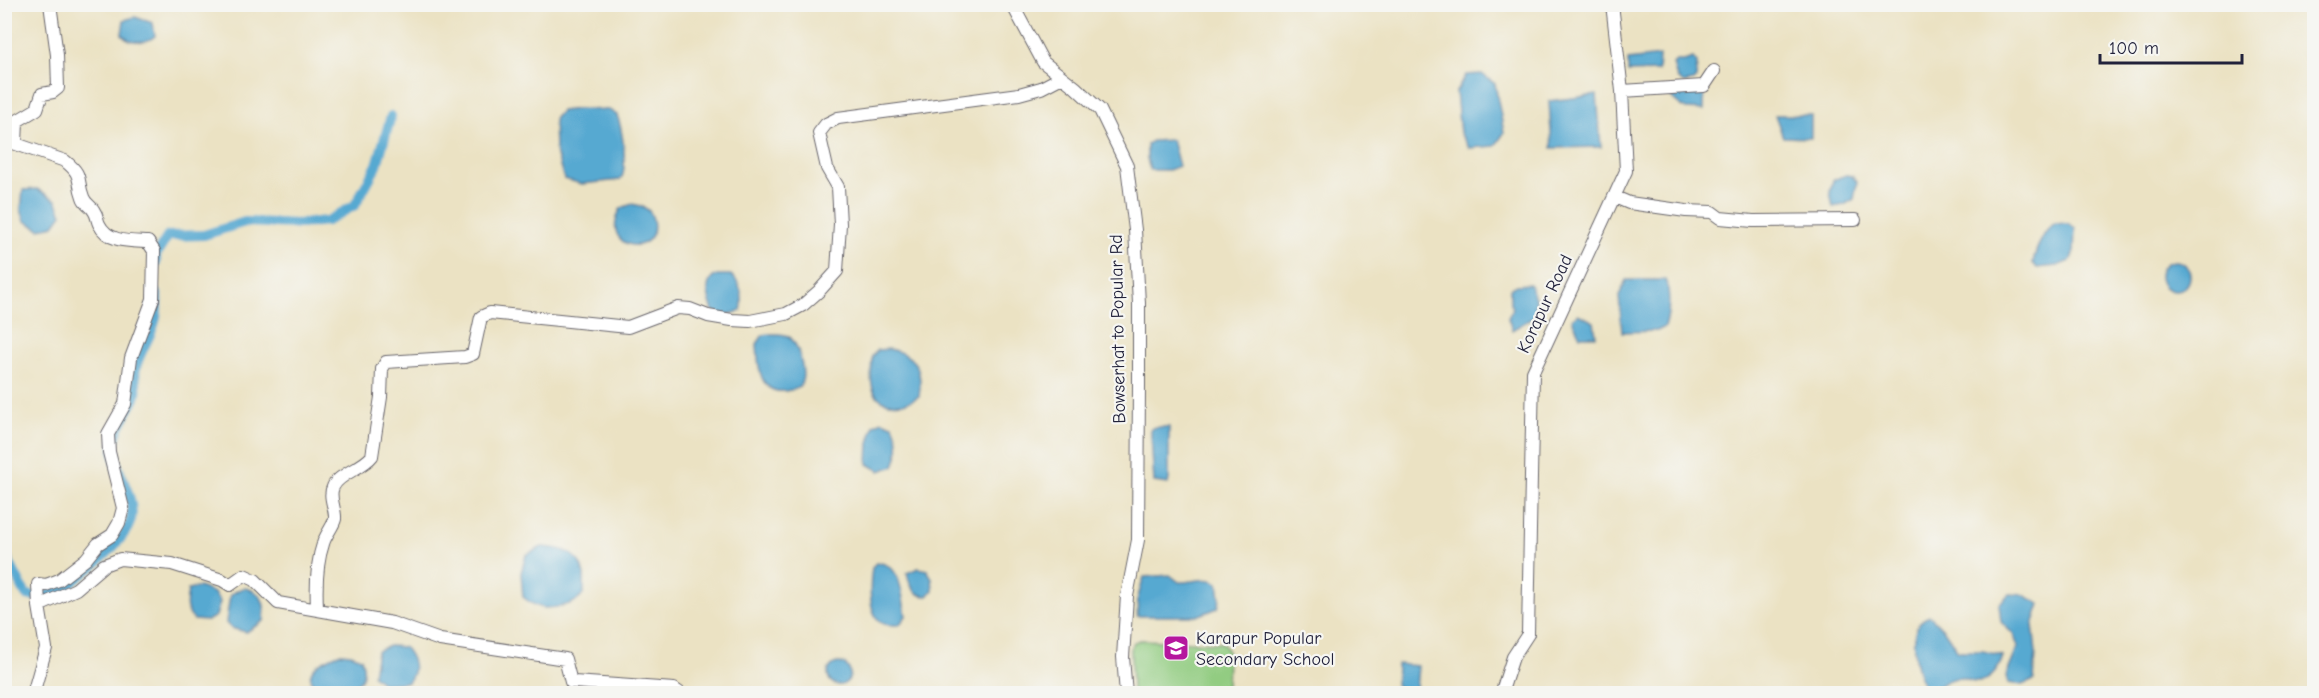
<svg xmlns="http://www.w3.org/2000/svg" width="2319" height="698" font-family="'Comic Neue',sans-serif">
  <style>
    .green { fill: #92cc81; stroke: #5a775e; stroke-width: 1.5 }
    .water { fill: #56a9d1; stroke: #3c6686; stroke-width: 1.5 }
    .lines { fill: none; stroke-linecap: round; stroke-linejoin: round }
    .canal { stroke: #56a9d1; stroke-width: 10 }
    .minor-casing { stroke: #68656b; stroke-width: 14 }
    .minor { stroke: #fff; stroke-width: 12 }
    .labels { text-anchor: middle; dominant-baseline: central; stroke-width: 4.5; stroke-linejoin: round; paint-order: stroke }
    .street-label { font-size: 18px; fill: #22223b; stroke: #f6f6f2 }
    .poi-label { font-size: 18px; fill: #22223b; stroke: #f6f6f2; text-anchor: start }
  </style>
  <rect width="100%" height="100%" fill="#f6f6f2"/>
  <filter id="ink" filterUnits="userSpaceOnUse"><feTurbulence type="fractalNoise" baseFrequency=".0167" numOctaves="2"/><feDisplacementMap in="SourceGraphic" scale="12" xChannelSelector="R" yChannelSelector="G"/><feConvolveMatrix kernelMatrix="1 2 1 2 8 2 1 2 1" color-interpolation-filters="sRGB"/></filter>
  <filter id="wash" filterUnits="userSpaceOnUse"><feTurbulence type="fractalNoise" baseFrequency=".008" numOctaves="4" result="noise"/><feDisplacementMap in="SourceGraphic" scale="24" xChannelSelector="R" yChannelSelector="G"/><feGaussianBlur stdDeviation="1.35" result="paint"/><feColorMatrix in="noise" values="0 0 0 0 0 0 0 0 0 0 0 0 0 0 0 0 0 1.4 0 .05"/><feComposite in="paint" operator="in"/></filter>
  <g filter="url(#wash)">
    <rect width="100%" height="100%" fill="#ebe2c3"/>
    <path class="green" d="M1140,640L1223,643L1228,652L1227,693H1132L1131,648L1134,642Z"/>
    <path class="water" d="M135,17L153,23L155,36C146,44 129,43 122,34L124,20Z
      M1659,56L1658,71L1628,72V60Z
      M1693,58L1697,63L1696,78L1693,81L1684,83L1677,78L1673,64L1676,61H1684Z
      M1482,74L1495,84L1504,133L1495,146L1469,148L1460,133L1456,92L1466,75Z
      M1704,90V110L1686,109C1682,107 1670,97 1668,93Z
      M1597,95L1601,147L1552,148L1549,101Z
      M578,109L609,110L617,115C622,128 629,170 620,180L582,184L564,179L555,149L554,119L561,111Z
      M1775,115H1811V138L1783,137Z
      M1172,140L1179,166L1169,170H1150L1147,159V144L1152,141Z
      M1846,175L1852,176L1857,182L1854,199L1844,205L1833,207L1830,192L1833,180Z
      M37,189L56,200L62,214L54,225L40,229L25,221L21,210L23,190Z
      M632,204C642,206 651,208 653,220C661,258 597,252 621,208Z
      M2055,223L2069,224L2075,228L2074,252L2070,261L2057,266L2037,268L2033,263C2035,251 2044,230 2055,223Z
      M2160 276a15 15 0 1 1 30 0a15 15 0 1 1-30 0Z
      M717,275H731C741,283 744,298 741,311L723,316L713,311C709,298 702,282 717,275Z
      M1626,280H1665C1671,292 1669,314 1665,327L1657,331L1622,332L1619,296Z
      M1530,284L1536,301L1534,317L1512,330L1508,318L1513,308L1510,304V289L1516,285Z
      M1578,314L1594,322L1596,336H1580L1572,319Z
      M770,334C776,334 782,333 788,336C799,343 808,377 799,387C795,390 790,390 786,391C758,395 758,363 757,344L763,335Z
      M889,349C916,355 923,369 919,396C904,407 877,408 872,385C870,377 872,365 872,356L878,350Z
      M882,421L893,425C900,440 900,451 894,466L880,471L868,464L869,443L874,425Z
      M1155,427H1169V479L1168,484L1154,482L1151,435V429Z
      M542,547C562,548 580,552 584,575C584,581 585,588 583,594C578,605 555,608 544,608C537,607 529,602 523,597L521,573L526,555Z
      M876,563C902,561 902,598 906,616L899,625C894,625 885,626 881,622C867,612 870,582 872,567Z
      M918,568L927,570L932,578L933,590L928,596C914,596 909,584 907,573Z
      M1170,575L1179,582C1192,583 1207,575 1218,583L1220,599L1218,608L1197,616H1137L1138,597L1144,577Z
      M199,587L214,593L220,602L216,616L207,621L194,620C184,610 186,603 188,590Z
      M245,588C263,592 266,604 264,621L246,632L231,628L226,623L230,595L240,589Z
      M2009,594L2024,595L2040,604L2033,625L2036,653L2034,680L2023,685L2008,683L2006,676L2018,647L2013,634L2001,622L1999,604Z
      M1930,616L1944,630L1958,651H1983L2003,656C2000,667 1992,681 1978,682C1972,683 1966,678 1959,678C1949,678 1941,684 1933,690L1924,688C1916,669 1903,624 1930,616Z
      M389,646L404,647C413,657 418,670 408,682L384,684L373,675L377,651Z
      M341,653L351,654L361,658C363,664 365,671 362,678C357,688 326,693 316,688C299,669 326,659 341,653Z
      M828 674a11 11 0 1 1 22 0a11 11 0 1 1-22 0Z
      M1397,664L1418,666L1416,689H1403L1396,686Z"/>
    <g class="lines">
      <path class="canal" d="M156,263V255L168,236L204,235L245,222L298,224L327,221L355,205L377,165L391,116
        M4,552L26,595C32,596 39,597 45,596C67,591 127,542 131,519C136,493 112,470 114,444C116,427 128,413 135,398C139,389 133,377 136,367C140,351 151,337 155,321C158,313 157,302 157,294"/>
    </g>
  </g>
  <g filter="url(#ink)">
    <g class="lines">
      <g class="minor-casing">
        <path id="minor" d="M1012,4L1043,62L1075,87L1100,110L1127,166L1135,230L1139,303V385L1138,540L1127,596L1123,657L1126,694
          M1622,91L1704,86L1714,71
          M1615,197L1629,203L1686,211L1712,212L1720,218L1753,221L1855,220
          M39,606L38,584L46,585L59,580L86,559L98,544L112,535L119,523L123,508L109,452L108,434L125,404L131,358L153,299L154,251L148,242C131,241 108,243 99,224C97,220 97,215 94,211C91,205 85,204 83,197C76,179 84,176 65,161L16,144L17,121L37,109L42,94L53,92L58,88L57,55L50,4
          M317,608C316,587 316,564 323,544C325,535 333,527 335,519C336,509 328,497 333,487C338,474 363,468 372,456L381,397L382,369L386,362L465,357L473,354L481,317L490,313L628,327L678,308L690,309L708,316L732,320L750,321L786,314L803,305L819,291L837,271L840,224L838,187L827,168L819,133L826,124L838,118L1019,94L1041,88L1062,77
          M33,694L46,648L39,606L76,589L104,565L120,559L172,564L222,580L230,585L244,575L255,580L278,603L392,623L440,640L565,659L571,682H574L674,689L681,694
          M1501,694L1513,657L1528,634L1533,372L1626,171L1622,91L1612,4"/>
      </g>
      <use href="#minor" class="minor"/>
    </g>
  </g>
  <defs>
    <g id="school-square" transform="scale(1.35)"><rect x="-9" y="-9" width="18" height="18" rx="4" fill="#b5179e" stroke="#f6f6f2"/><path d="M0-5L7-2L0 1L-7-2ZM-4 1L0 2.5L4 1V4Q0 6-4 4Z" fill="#fff"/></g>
  </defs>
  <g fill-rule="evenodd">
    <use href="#school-square" x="1176" y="648"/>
  </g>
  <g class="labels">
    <g class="street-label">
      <text transform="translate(1545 304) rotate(-65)">Korapur Road</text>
      <text transform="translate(1118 329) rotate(-91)">Bowserhat to Popular Rd</text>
    </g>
    <g class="poi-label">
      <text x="1196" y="638">Karapur Popular<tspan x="1196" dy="21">Secondary School</tspan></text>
    </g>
  </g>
  <rect width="2319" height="698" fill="none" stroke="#f6f6f2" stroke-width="24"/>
  <path d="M2100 54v9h142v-9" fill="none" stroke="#22223b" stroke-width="3"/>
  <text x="2109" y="54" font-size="18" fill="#22223b" stroke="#f6f6f2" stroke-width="4.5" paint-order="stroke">100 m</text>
</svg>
